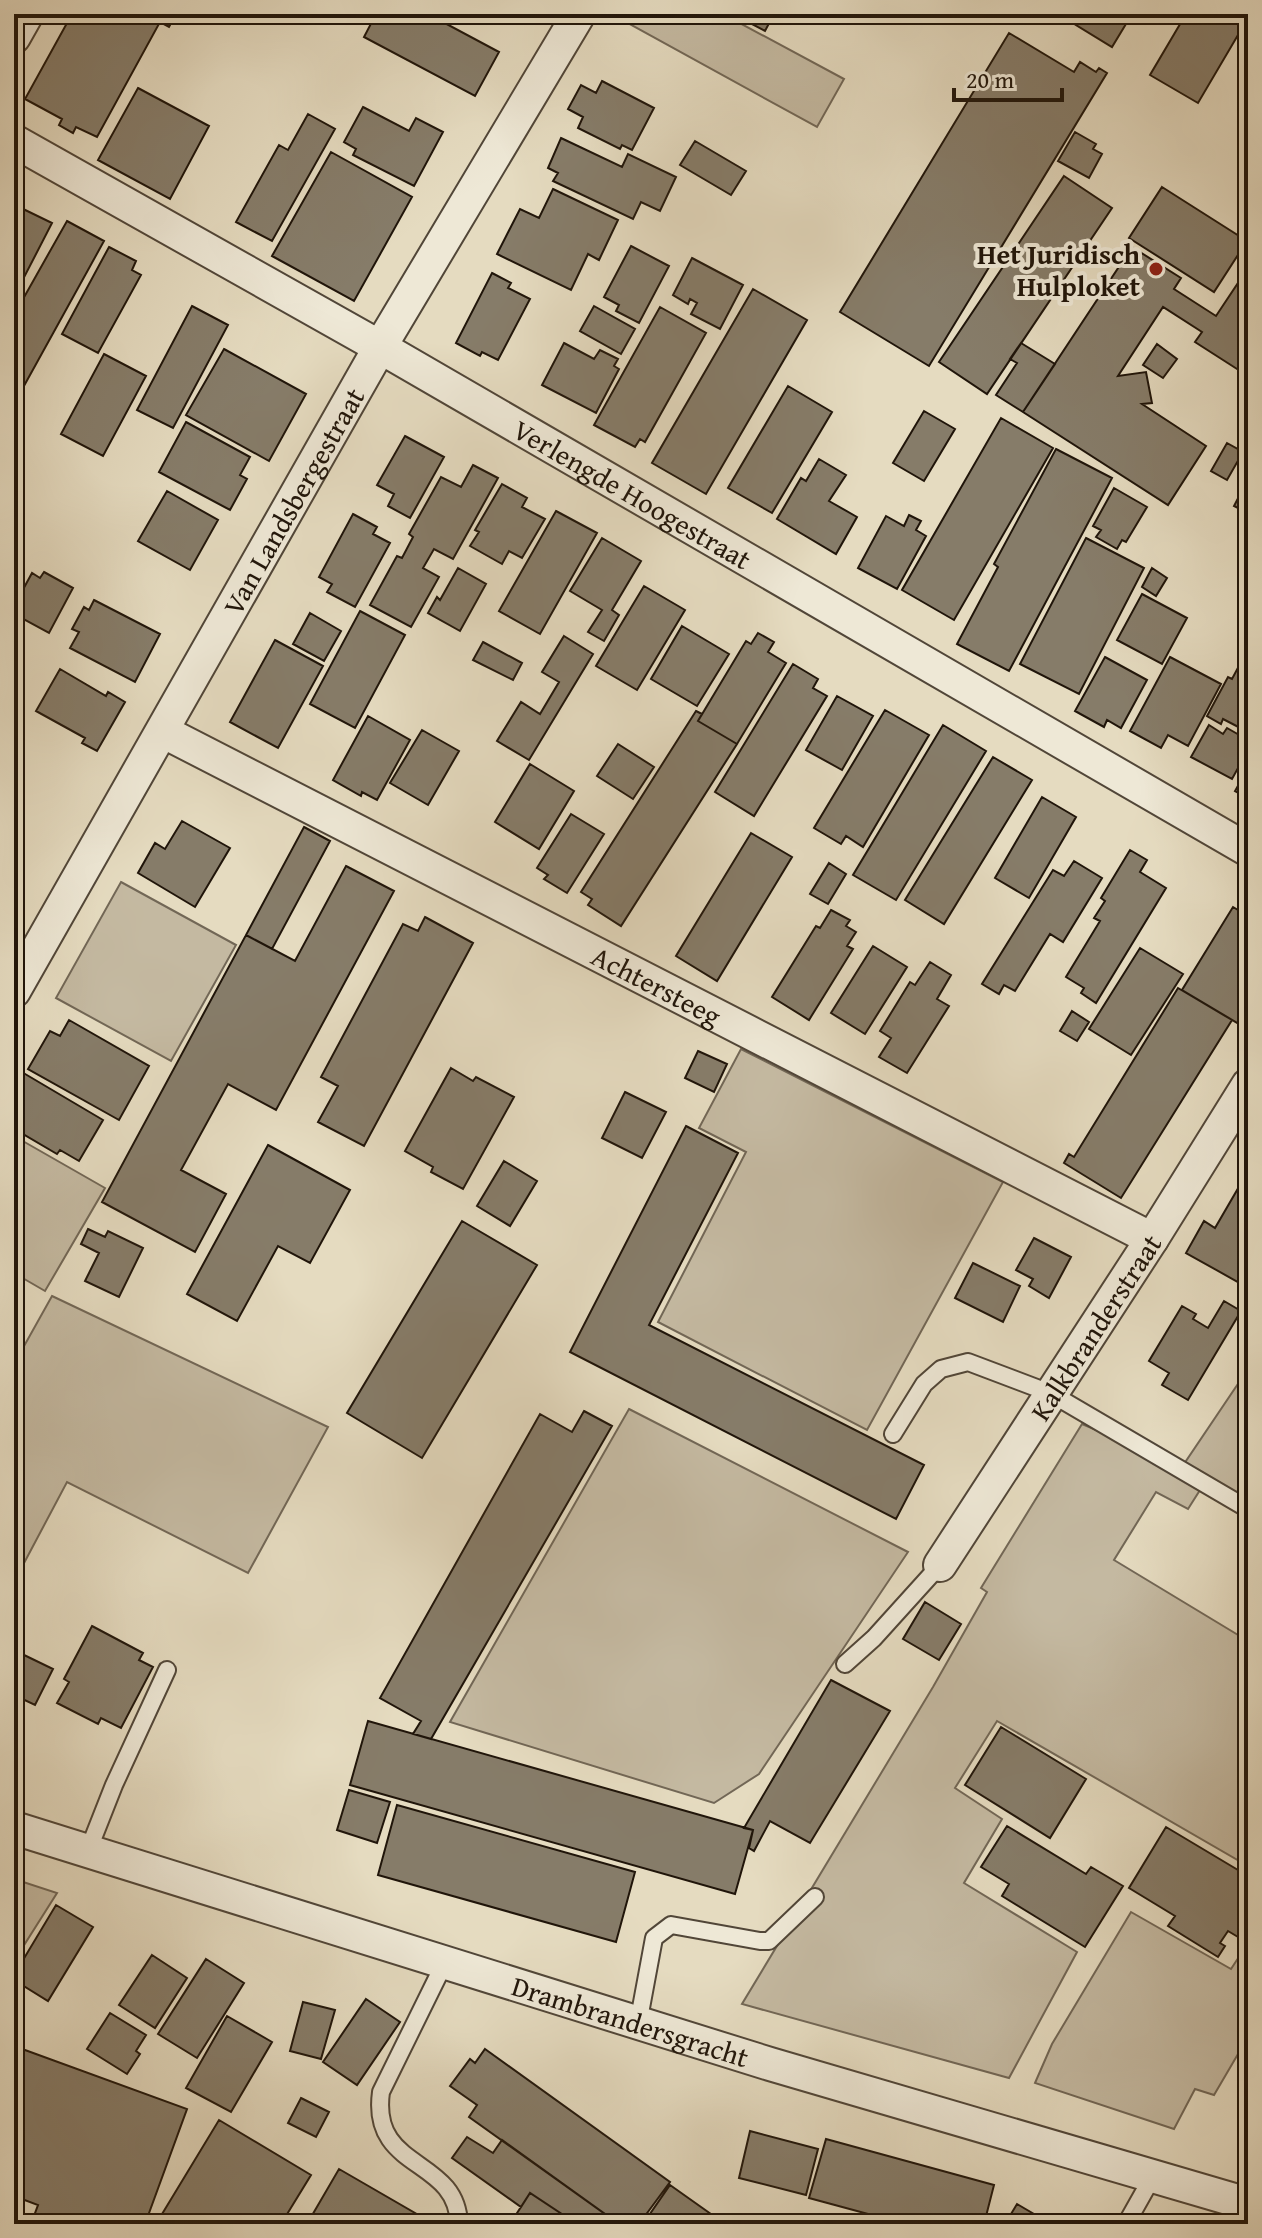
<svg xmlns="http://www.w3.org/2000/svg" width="1262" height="2238" font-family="'Gentium Book Plus',serif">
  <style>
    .green { fill: #c4b9a1; stroke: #726756; stroke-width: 2 }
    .building { fill: #867c69; stroke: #20150a; stroke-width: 2 }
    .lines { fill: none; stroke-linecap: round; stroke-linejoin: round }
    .lane-casing { stroke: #514638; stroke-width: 20 }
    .street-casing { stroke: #514638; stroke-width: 36 }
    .lane { stroke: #eee8d6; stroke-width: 16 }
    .street { stroke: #eee8d6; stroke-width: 32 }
    .poi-dot { fill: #8f2418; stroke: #eee8d6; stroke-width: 3 }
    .labels { text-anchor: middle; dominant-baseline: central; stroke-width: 8; stroke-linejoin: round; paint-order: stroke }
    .poi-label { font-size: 28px; font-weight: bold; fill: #20150a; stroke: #eee8d6; text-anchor: end }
    .street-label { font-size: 28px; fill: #20150a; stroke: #eee8d6 }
  </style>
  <rect width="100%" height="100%" fill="#e5dbc0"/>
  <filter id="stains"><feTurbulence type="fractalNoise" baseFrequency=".0025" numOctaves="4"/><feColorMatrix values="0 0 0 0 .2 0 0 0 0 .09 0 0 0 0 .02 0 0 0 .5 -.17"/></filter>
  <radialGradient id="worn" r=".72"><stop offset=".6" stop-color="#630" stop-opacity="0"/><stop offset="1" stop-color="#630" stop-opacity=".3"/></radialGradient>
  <path class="green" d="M629,14H723L844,79L817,127L624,21Z
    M121,882L236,945L171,1061L56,998Z
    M741,1049L1003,1182L867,1430L658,1322L746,1152L699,1128Z
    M14,1136L105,1188L45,1291L14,1273Z
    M52,1296L328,1427L248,1573L67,1482L14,1582V1364Z
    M1248,1369V1502L1184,1464Z
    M629,1409L908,1552L759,1774L714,1803L450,1722Z
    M1082,1424L1108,1435L1200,1490L1188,1509L1156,1492L1114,1560L1248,1641V1866L997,1721L955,1788L1002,1819L964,1883L1077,1952L1009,2078L742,2004L933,1687L987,1592L981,1588Z
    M14,1879L57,1893L14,1961Z
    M1131,1912L1231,1969L1248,1943V2037L1214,2095L1195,2089L1174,2129L1035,2083L1052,2044Z"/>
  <path class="building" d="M72,14H145L160,22L97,137L76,127L73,133L59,125L62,119L25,99Z
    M145,14H176L169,27Z
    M376,14H428L499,52L475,96L364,37Z
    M733,14H774L765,31Z
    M1058,14H1132L1112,47Z
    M1186,14H1248V18L1198,103L1150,75Z
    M1009,33L1074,72L1080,62L1096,72L1099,68L1107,73L929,366L840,312Z
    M602,81L654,108L632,150L622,145L620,149L578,128L583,117L568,109L581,85L596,93Z
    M138,88L209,126L170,199L98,160Z
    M363,107L409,131L416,118L443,132L414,186L353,155L356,149L344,142Z
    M308,114L335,129L272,241L236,222L279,145L288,150Z
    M1075,132L1096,144L1093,149L1102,154L1089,178L1058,161Z
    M561,138L622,167L628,154L676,177L660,211L641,202L633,219L553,181L558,173L548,168Z
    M695,141L746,171L731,195L680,165Z
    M331,152L412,197L354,301L272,256Z
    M1064,176L1112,208L987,394L939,362Z
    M1162,187L1247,241L1214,292L1129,238Z
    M553,189L618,220L599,260L588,254L571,290L497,254L520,209L539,218Z
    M17,206L52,223L18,289L14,287V212Z
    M67,221L104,241L14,404V315Z
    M631,246L669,266L639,323L616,311L619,305L604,297Z
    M109,247L136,261L132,270L141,275L98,353L62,334Z
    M1132,247L1181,278L1174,289L1216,316L1242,277L1248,281V376L1195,342L1202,332L1163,307L1118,376L1146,372L1152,403L1142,404L1206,446L1168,505L1023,412Z
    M692,258L743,285L720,329L691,314L697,303L690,299L688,304L673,295Z
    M492,273L511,283L508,288L530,299L498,360L482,352L480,356L456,343Z
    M753,289L807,320L706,494L652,463Z
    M192,306L228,325L173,428L137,410Z
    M594,306L635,329L621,354L580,331Z
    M660,307L706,333L645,442L640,439L635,447L594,425Z
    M564,343L594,359L600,350L618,359L614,366L619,369L596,413L542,385Z
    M1021,343L1055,364L1023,412L996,395L1017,363L1010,359Z
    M1157,344L1177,359L1163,378L1143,365Z
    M224,349L306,394L269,461L186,415Z
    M104,354L146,376L103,456L61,434Z
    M788,386L832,412L772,513L728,488Z
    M924,411L955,429L924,481L893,463Z
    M1001,418L1053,448L954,620L902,590Z
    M186,422L250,457L240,475L247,479L230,510L159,472Z
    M405,436L444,457L410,518L388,506L394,494L377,485Z
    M1227,443L1243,452L1227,480L1211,471Z
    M1056,449L1112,478L1009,671L957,644L998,567L994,564Z
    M819,459L846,475L829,501L857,517L836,554L777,519L801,478L806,481Z
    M473,465L498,478L453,559L434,549L423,568L439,577L411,627L370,605L397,556L402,558L413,537L409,534L441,477L461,487Z
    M1248,479V513L1234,506Z
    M502,484L527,498L522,507L545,519L522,558L509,551L502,564L470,546L479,532L475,530Z
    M1114,488L1147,507L1126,542L1122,540L1117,549L1096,537L1101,530L1093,526Z
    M167,491L218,520L190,570L138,541Z
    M556,511L597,533L540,634L499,611Z
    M353,514L377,527L373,534L390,543L355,607L327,592L332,584L319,577Z
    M909,515L921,521L916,530L926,536L897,589L858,568L886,516L904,526Z
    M602,538L641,561L612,610L619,615L604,641L588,632L602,610L570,591Z
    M1086,538L1144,568L1079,694L1020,664Z
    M458,568L486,584L460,631L428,613L437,597L440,600Z
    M1152,568L1167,578L1156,596L1142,587Z
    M44,572L73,588L49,633L14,614V606L32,573L40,578Z
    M644,586L685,610L637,690L596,666Z
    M1142,594L1187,618L1162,664L1117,640Z
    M94,600L160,634L135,682L70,648L79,632L72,629L84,607L89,610Z
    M360,611L405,635L355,728L310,704Z
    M310,613L341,631L324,661L293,644Z
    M682,626L729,654L697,706L651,679Z
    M758,633L774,642L768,652L786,663L737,744L698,721L746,641L751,644Z
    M564,636L593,654L529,760L497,741L521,702L540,714L559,682L542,672Z
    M275,640L323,666L278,748L230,722Z
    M483,642L522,663L513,680L473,660Z
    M1248,649V732L1223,719L1221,724L1207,716L1228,677L1232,679Z
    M1105,657L1147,680L1121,728L1107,720L1104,727L1075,711Z
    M1170,657L1221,684L1188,746L1168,735L1161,748L1130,731Z
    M793,664L818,679L813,688L827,696L754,816L715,792Z
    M60,669L106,696L108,692L125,702L97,751L82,743L85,738L36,711Z
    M837,696L873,716L842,770L806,750Z
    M885,710L929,735L863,847L846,836L841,844L814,828Z
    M696,711L702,714L698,721L737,744L621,926L588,905L592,899L581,892Z
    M368,716L410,740L377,800L362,792L361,796L333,780Z
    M943,725L986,751L896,900L853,875Z
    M1209,725L1223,734L1227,728L1248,740V750L1232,779L1191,757Z
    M422,730L459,751L428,805L390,783Z
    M618,744L654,767L633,799L597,776Z
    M993,757L1032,780L944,924L905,900Z
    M530,764L574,791L539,849L495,822Z
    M1248,768V798L1235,791Z
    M1042,797L1076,817L1029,898L995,878Z
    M571,814L604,834L567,893L544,879L548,875L537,868Z
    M182,821L230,848L195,907L138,873L155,843L165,849Z
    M304,827L330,841L272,949L246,935Z
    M751,833L792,857L717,981L676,956Z
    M1130,850L1147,860L1140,872L1166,888L1096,1003L1081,993L1084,988L1066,977L1100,921L1094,918L1105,901L1101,898Z
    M1074,861L1102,878L1063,942L1050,934L1015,991L1004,985L999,994L982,984L1053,870L1064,876Z
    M829,863L846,874L828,904L810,894Z
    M346,866L394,891L276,1110L228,1084L181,1170L226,1194L195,1252L102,1202L246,935L295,961Z
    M1233,907L1248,916V1020L1244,1027L1182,990Z
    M831,910L850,920L846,926L856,932L847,946L853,949L809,1020L772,997L816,926L820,928Z
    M425,917L473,943L364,1146L318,1122L338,1086L321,1077L403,924L418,931Z
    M873,946L907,967L865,1034L831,1013Z
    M1140,948L1183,974L1131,1055L1089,1029Z
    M930,962L951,975L937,999L949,1006L907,1073L879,1057L891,1038L880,1031L910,982L915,985Z
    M1178,988L1232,1020L1121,1198L1064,1163L1069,1154L1074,1157Z
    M1072,1011L1089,1022L1077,1041L1060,1031Z
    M69,1020L149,1066L119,1120L28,1069L50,1031L60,1036Z
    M698,1051L727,1064L714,1092L685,1078Z
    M15,1068L103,1120L79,1161L60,1150L57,1154L18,1131L20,1127L14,1124Z
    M451,1068L473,1081L476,1077L514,1097L463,1189L431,1172L433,1167L405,1151Z
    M625,1092L666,1112L642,1158L602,1138Z
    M686,1126L738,1153L649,1325L924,1465L896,1519L570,1352Z
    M268,1145L350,1190L310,1263L278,1246L237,1321L187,1294Z
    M504,1161L537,1181L510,1226L477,1206Z
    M1247,1173L1248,1280L1245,1286L1186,1253L1204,1221L1215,1228Z
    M462,1221L537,1265L422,1458L347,1413Z
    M88,1229L105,1237L108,1231L143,1248L119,1297L85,1281L99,1253L81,1244Z
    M1034,1238L1071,1257L1049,1298L1029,1286L1033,1279L1016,1270Z
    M973,1263L1020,1286L1003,1322L955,1298Z
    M1224,1301L1241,1311L1188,1400L1162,1385L1169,1373L1149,1361L1182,1306L1196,1314L1193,1319L1208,1328Z
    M584,1411L612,1426L431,1739L413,1734L421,1721L380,1698L540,1414L572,1432Z
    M925,1602L961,1624L939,1660L903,1639Z
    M92,1626L143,1653L139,1660L153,1667L121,1728L101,1718L98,1724L57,1703L69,1682L64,1679Z
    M22,1654L53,1669L35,1705L14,1695V1672Z
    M831,1680L890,1711L810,1843L770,1821L754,1851L749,1848L753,1830L744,1828Z
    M368,1721L753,1830L735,1894L350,1785Z
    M1001,1727L1086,1779L1050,1838L965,1785Z
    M349,1790L390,1802L377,1843L337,1830Z
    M397,1805L635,1872L616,1942L378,1875Z
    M1007,1826L1086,1874L1091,1867L1123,1886L1085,1947L1002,1896L1009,1884L981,1867Z
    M1166,1827L1248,1876V1932L1243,1940L1228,1931L1220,1943L1225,1946L1218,1957L1168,1926L1175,1916L1129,1888Z
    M56,1905L93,1927L48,2001L14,1980V1975Z
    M152,1955L187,1978L155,2028L119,2005Z
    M206,1959L244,1983L197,2058L158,2034Z
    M366,1999L400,2022L357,2085L323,2062Z
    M303,2002L335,2010L321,2059L290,2051Z
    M110,2013L146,2035L136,2051L140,2054L127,2074L87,2049Z
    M227,2016L272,2042L231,2112L186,2088Z
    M14,2046L187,2109L145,2224H31L38,2205L14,2196Z
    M485,2049L670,2182L639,2224H619L469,2117L477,2105L450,2086L470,2059L475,2063Z
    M301,2098L329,2112L316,2137L288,2123Z
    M219,2120L311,2175L281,2224H156Z
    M750,2131L818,2149L806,2195L739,2178Z
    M467,2137L493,2153L502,2140L619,2224H577L530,2193L521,2207L452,2158Z
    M826,2139L994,2185L984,2224H905L809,2198Z
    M339,2169L434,2224H307Z
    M670,2185L725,2224H643Z
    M530,2193L577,2224H510Z
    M1017,2204L1051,2224H1005Z"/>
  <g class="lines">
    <g class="lane-casing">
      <path id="lane" d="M893,1434L924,1384L941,1369L968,1362L1050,1393L1248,1509
        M845,1664L874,1638L940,1565
        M88,1851L114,1785L167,1670
        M445,1962L381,2092C370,2172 457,2156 459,2224
        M638,2024L654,1938L671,1925L760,1941H769L815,1897
        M1126,2224L1153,2176"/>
    </g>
    <g class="street-casing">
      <g id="street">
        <path d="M14,37L27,14"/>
        <path id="s1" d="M14,141L380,347L1248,850"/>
        <path id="s2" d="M164,732L1152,1239"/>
        <path id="s3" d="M14,991L380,347L579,14"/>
        <path id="s4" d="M940,1565L1152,1239L1248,1085"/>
        <path id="s5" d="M14,1828L770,2064L1248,2204"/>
      </g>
    </g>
    <use href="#lane" class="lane"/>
    <use href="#street" class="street"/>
  </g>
  <circle class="poi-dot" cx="1156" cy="269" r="8"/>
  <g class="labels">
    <g class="poi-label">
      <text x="1140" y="253">Het Juridisch<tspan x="1140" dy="32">Hulploket</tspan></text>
    </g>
    <g class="street-label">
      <text stroke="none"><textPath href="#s1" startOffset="712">Verlengde Hoogestraat</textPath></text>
      <text stroke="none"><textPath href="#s3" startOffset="564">Van Landsbergestraat</textPath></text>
      <text stroke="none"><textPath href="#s2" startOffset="554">Achtersteeg</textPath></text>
      <text stroke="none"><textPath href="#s4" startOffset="284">Kalkbranderstraat</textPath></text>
      <text stroke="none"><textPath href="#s5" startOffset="646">Drambrandersgracht</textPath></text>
    </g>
  </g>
  <rect width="1262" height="2238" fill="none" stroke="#e5dbc0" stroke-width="48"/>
  <rect x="16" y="16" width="1230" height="2206" fill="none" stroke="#20150a" stroke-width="4"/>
  <rect x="24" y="24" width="1214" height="2190" fill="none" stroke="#20150a" stroke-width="2"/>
  <path d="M954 88v12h108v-12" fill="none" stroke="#20150a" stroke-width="4"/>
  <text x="966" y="88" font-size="24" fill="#20150a" stroke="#eee8d6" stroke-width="6" paint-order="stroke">20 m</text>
  <rect width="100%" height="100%" filter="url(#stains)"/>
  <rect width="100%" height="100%" fill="url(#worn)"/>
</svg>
